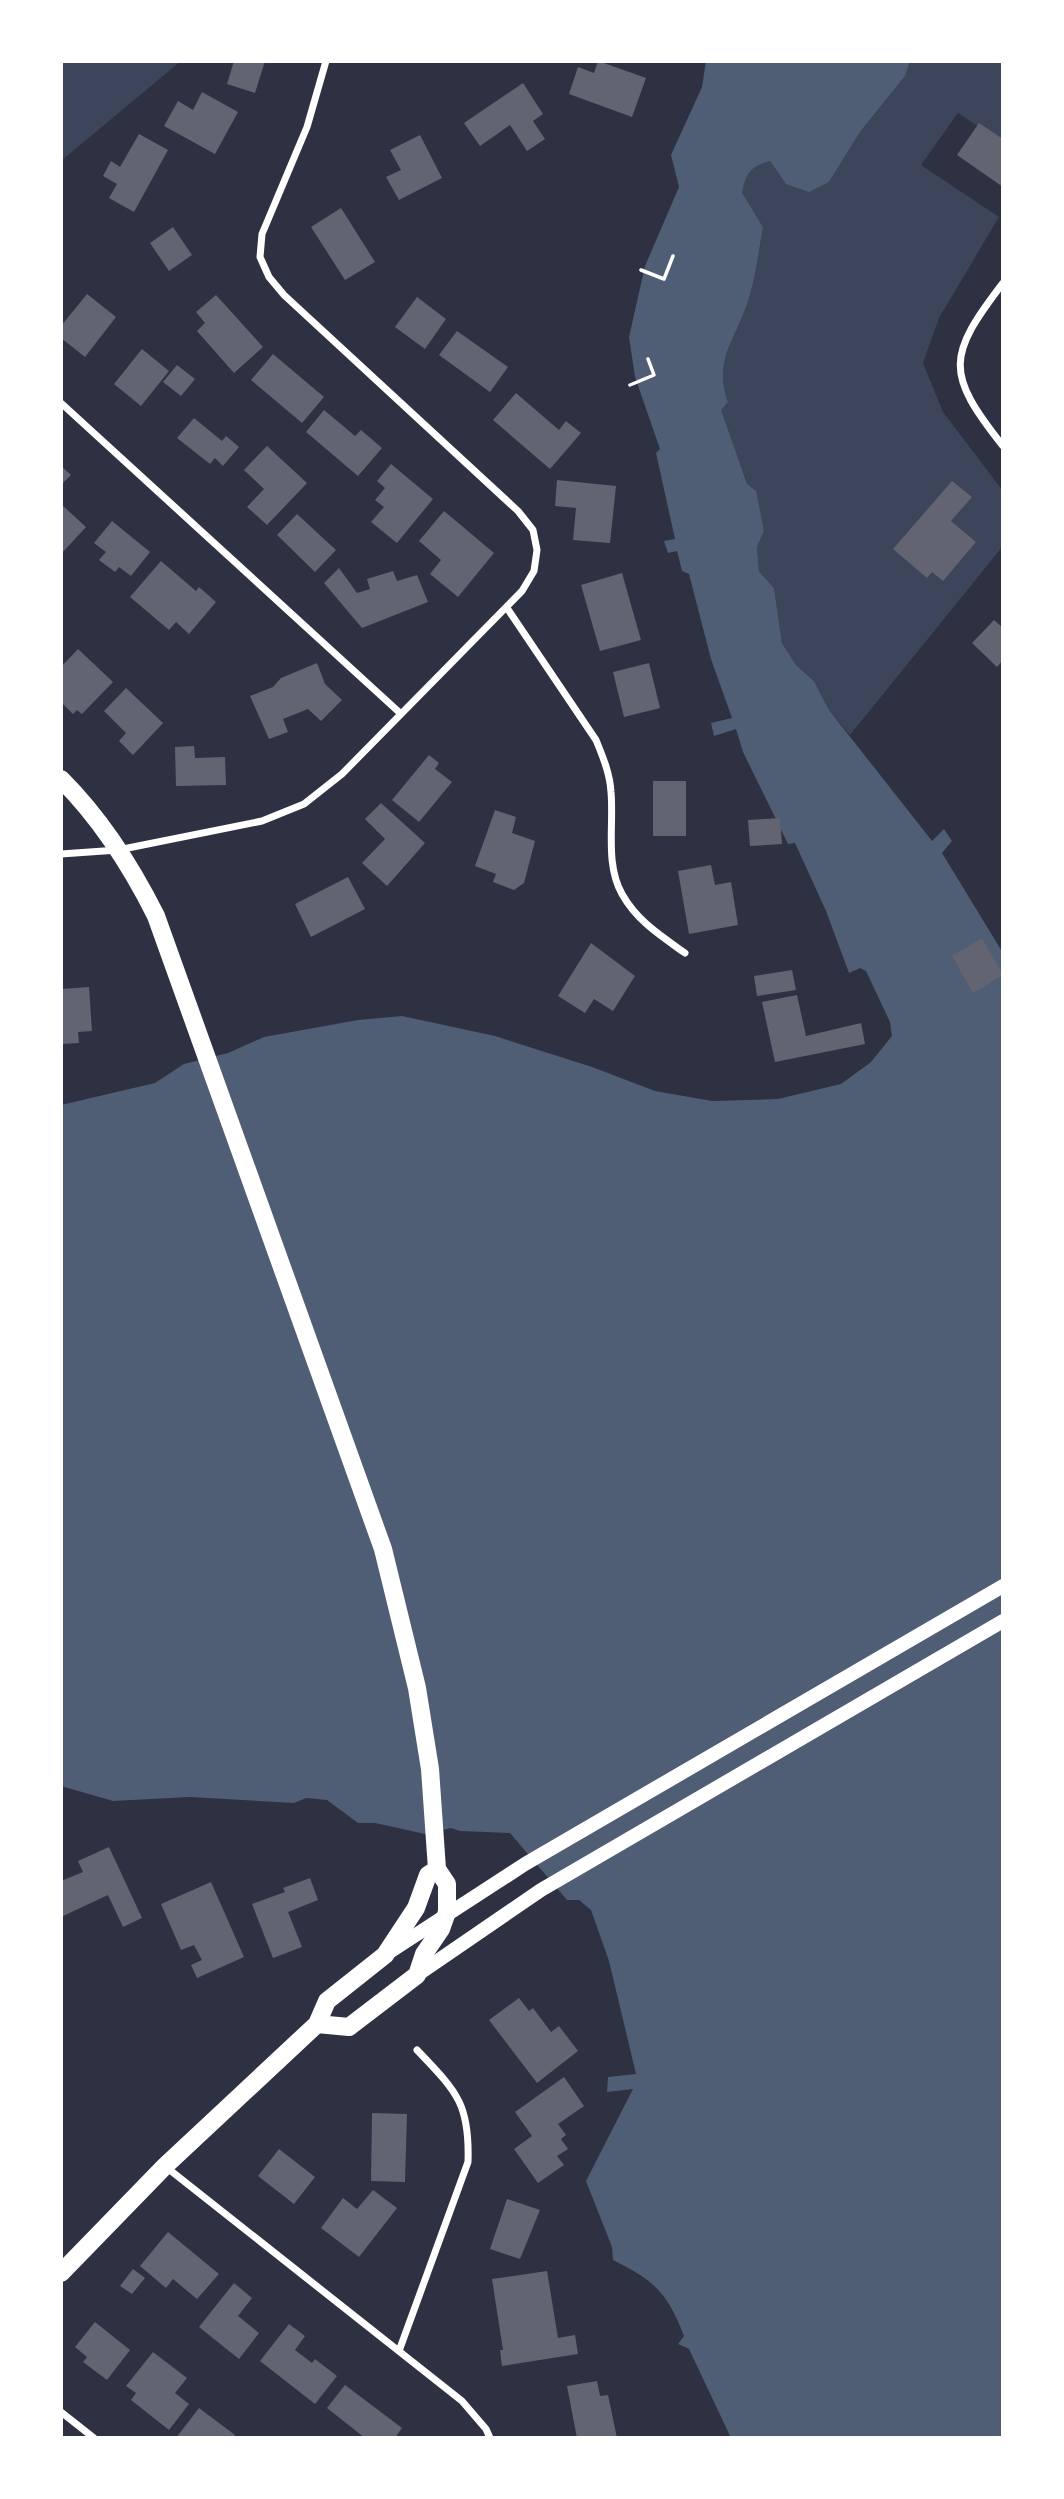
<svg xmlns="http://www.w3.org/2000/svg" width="1064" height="2499" font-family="Signika,sans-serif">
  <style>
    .green { fill: #3c4559 }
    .water { fill: #4f5d75 }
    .building { fill: #626471 }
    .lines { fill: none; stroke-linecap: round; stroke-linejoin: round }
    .path { stroke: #fff; stroke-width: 3.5 }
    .minor { stroke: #fff; stroke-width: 7 }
    .secondary { stroke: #fff; stroke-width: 14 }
    .primary { stroke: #fff; stroke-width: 18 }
  </style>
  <rect width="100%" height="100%" fill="#2d3142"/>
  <path class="green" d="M61,61H181L61,161Z
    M910,61H1003V143L958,113L921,165L999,217L939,318L923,363L943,412L1003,491V546L850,735L829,710L814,681L796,665L782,643L774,588L759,571L757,547L764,531L720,410L728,402C712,359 738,337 749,298C756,275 759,251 763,227L741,193C746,173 750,167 770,161L786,184L829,182L860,132L905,76Z"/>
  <path class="water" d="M706,61H910L905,76L860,132L829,182L809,192L786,184L770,161C750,167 746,173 742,193L763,227C759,250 756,275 749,298C738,337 712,359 728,402L721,410L747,484L756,491L764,531L757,547L759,571L774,588L782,643L796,665L814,681L829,710L932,841L944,829L952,841L942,853L1003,953V2438H731L689,2349L678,2344L684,2336C667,2292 655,2281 613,2260L612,2247L586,2181L633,2089L607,2092L608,2077L636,2074L609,1961L591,1910L579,1900H567L510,1833L460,1831L451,1828L425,1834L375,1823H358L327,1800L306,1798L294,1803L190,1797L113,1801L61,1786V1105L155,1083L184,1064L228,1053L264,1037L358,1020L402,1016L495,1036L592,1067L655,1091L712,1101L778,1099L841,1084L871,1062L892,1036L890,1022L866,971L860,968L849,973L826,911L795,843L788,844L743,752L736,729L714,736L711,723L732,718L711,659L689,574L682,571L677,551L668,553L664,541L675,539L656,453L660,449L635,377L629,337L645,266L679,187L671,155L702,87Z"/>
  <path class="building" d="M234,61H265L255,93L227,84Z
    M598,61L646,78L632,117L569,94L578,67L594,73Z
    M523,83L543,114L533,121L545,139L527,151L510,125L480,146L464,123Z
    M202,92L238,112L215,154L164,126L178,101L193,110Z
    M979,123L1003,139V187L957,155Z
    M139,134L168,150L134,212L109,198L117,184L103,176L111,161L120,167Z
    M420,135L442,178L399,200L386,177L401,170L390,150Z
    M341,208L375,262L345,280L311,227Z
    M173,227L192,255L169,271L150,243Z
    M87,294L116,317L85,357L61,338V326Z
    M216,295L263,347L234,373L197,331L205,323L196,312Z
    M417,297L446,319L425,349L395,327Z
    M457,331L508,367L490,392L439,355Z
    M142,349L169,371L141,406L114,384Z
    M273,354L324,397L302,423L251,380Z
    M177,365L195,379L181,396L163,382Z
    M516,393L559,430L566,421L581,433L550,469L493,420Z
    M324,410L355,436L361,430L382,448L358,476L306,432Z
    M194,418L222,441L226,436L239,447L223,466L215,458L210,464L177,438Z
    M267,446L307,483L267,525L247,507L264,489L244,470Z
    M391,464L433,499L397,543L371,522L384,507L375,500L385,488L377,481Z
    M61,466L71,475L61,485Z
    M557,480L616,486L610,543L573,540L576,508L555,506Z
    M952,481L972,497L951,521L976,542L943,581L932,572L927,578L893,549Z
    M61,504L86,527L61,554Z
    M444,511L494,553L458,597L430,574L441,560L419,541Z
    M297,514L336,550L315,572L277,535Z
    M112,521L150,552L131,576L119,567L115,572L99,560L106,552L94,543Z
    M161,561L196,591L199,587L216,602L189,634L176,622L169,630L130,597Z
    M339,568L357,593L370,589L367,579L393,571L397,581L417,575L428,602L362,628L324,583Z
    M622,573L641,640L600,651L581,585Z
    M994,620L1003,628V660L997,667L972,643Z
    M78,649L113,682L82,714L77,710L73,714L61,702V667Z
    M317,663L325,684L342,700L321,721L308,709L283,719L288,732L269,739L250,696L273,687L281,678Z
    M649,663L660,708L624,717L613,672Z
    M126,688L163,723L133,755L119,741L126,733L104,711Z
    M194,746L195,758L225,757L226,785L176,786L175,747Z
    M429,755L439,763L435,769L452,782L419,822L392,800Z
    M653,781H686V836H653Z
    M381,803L425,843L387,886L362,863L385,839L365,819Z
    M495,810L516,817L512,833L535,841L524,883L514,890L493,882L496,874L475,866Z
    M780,818L782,844L750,846L748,820Z
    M711,865L715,885L731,882L738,925L689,934L678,871Z
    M348,877L365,909L311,937L295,904Z
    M982,938L1003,975L973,993L952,956Z
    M591,943L635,976L613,1011L594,999L585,1013L558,996Z
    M792,970L796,990L757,996L754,976Z
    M89,987L92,1031L78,1032L79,1043L61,1044V989Z
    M797,995L806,1036L861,1023L865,1044L775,1062L762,1002Z
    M109,1847L142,1918L123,1927L108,1895L61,1917V1881L83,1872L78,1861Z
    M310,1878L318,1900L288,1912L302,1947L273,1958L252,1904L285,1892L283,1888Z
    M211,1882L244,1957L197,1978L191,1965L202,1960L194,1945L181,1950L161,1904Z
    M519,1998L529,2011L533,2008L551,2032L559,2026L578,2051L537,2083L489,2020Z
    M564,2077L584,2106L558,2124L566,2135L561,2139L568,2149L557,2156L564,2165L538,2183L514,2149L532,2136L515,2112Z
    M372,2113L407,2114L405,2182L371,2181Z
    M279,2149L315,2177L294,2204L258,2176Z
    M373,2190L397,2208L359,2257L321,2228L343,2198L357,2209Z
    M507,2199L540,2210L520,2259L490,2249Z
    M168,2232L219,2274L197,2299L173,2279L166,2288L140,2266Z
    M133,2269L145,2278L132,2294L120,2286Z
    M547,2271L558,2338L575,2335L578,2354L502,2366L500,2350H503L492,2279Z
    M234,2283L252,2298L238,2316L259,2333L239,2359L199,2327Z
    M95,2322L130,2350L107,2380L83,2362L87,2357L75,2347Z
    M289,2324L305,2336L295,2350L312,2363L315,2359L337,2376L315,2404L260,2361Z
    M153,2352L187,2378L175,2393L189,2404L169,2430L131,2400L136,2393L126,2386Z
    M597,2381L600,2396L608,2395L617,2438H577L567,2386Z
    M345,2385L402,2428L395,2438H365L327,2408Z
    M199,2408L235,2435L233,2438H176Z"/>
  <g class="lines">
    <path class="path" d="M641,270L664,279L673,256
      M630,385L654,375L648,359"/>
    <path class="minor" d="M1003,283C947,356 945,373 1003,446
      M61,403L400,713
      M507,608L596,740C603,757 610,774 611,792C614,825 605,864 622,894C637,921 661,936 685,953
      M61,854L118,850L262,821L304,804L342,774L522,591L534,571L537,550L533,530L518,511L284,295L269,277L260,257L262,234L307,127L326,61
      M166,2167L462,2401L486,2429L490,2438
      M399,2351L468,2162C470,2103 456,2091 417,2050
      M61,2412L94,2438"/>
    <path class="secondary" d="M388,1953L525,1864L1003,1586
      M417,1975L541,1890L1003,1621"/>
    <path class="primary" d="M61,779C100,818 131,866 156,916L383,1549L417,1688L430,1769L437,1869L447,1884V1912L441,1929L424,1954L417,1975L349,2027L317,2024
      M61,2273L165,2166L317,2024L327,2001L385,1955L416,1908L428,1875L437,1869"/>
  </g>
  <rect width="1064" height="2499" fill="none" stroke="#ffffff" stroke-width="126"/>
</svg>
